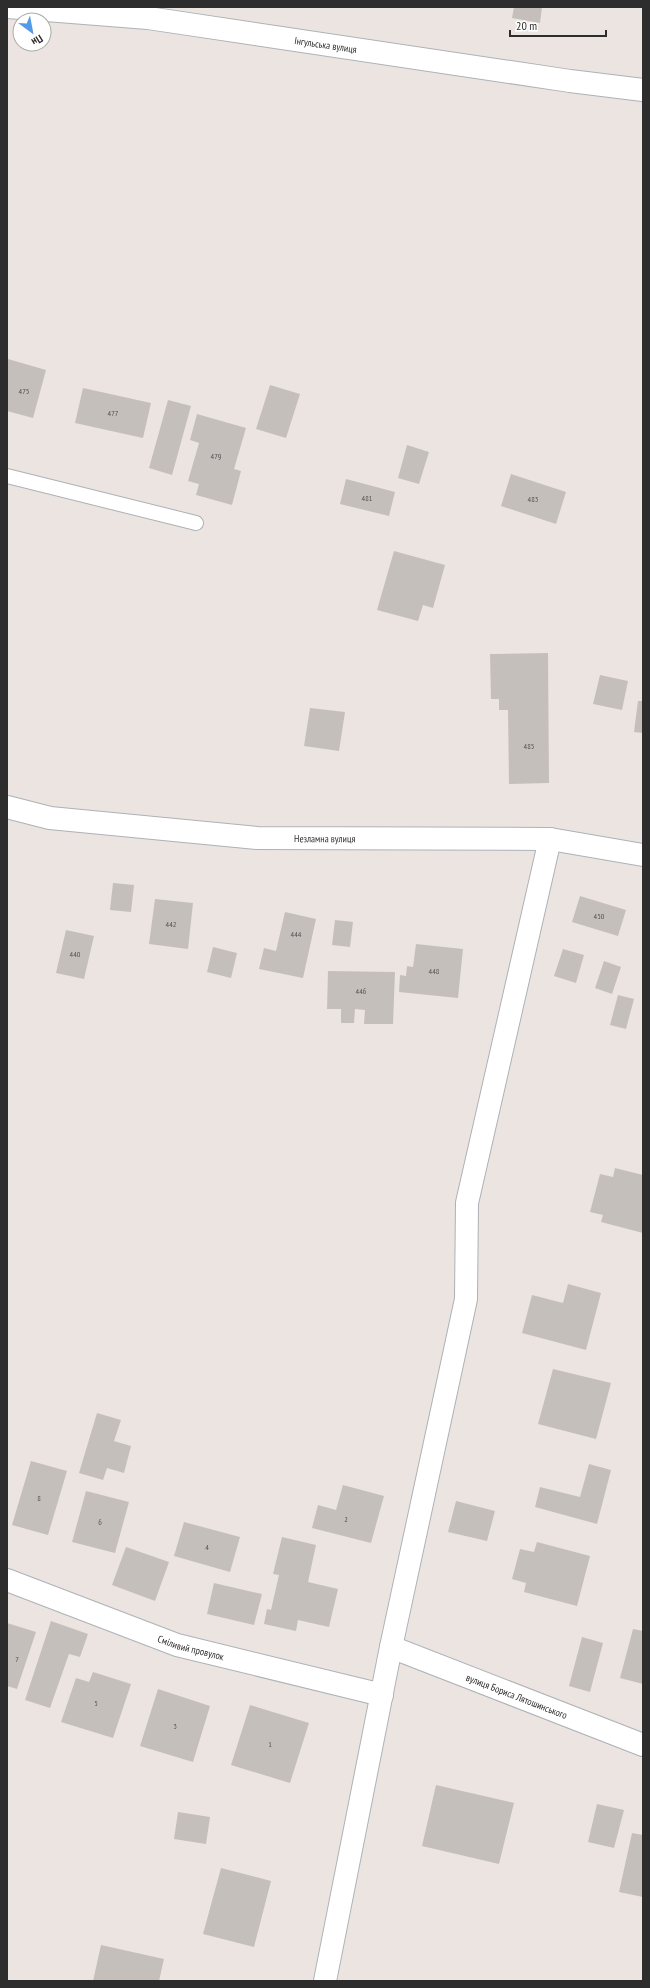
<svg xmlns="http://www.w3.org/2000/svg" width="650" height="1988" font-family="'PT Sans Narrow',sans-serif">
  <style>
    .building { fill: #c5bfbc }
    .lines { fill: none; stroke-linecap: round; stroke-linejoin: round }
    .lane-casing { stroke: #adb2b7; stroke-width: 16 }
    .street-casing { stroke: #adb2b7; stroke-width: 24 }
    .secondary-casing { stroke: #adb2b7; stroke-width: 24 }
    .lane { stroke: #fff; stroke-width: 14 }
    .street { stroke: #fff; stroke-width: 22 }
    .secondary { stroke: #fff; stroke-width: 22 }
    .labels { text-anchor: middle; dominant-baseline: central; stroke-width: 4; stroke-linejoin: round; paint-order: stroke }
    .number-label { font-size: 8px; fill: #535251 }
    .street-label { font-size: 10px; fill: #2d2d2d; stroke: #fff }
  </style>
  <rect width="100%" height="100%" fill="#ece4e1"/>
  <path class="building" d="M514,7H542L540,23L512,18Z
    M8,359L46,370L33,418L7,411Z
    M270,385L300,394L286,438L256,429Z
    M83,388L151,403L143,438L75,423Z
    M168,400L191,406L172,475L149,468Z
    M197,414L246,428L234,469L241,471L232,505L196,495L199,484L188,481L199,443L190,440Z
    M407,445L429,452L419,484L398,478Z
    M511,474L566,492L556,524L501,506Z
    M346,479L395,492L389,516L340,504Z
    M394,551L445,565L433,608L423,605L418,621L377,610Z
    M548,653L549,783L509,784L508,710H499V699H491L490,654Z
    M600,675L628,681L622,710L593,704Z
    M638,701H643V733L634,732Z
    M310,708L345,712L339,751L304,746Z
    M113,883L134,885L131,912L110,910Z
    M580,896L626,910L618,936L572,922Z
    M155,899L193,903L188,949L149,944Z
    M285,912L316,919L303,978L259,969L264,948L276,951Z
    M335,920L353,922L350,947L332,945Z
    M66,930L94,936L84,979L56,973Z
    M416,944L463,949L458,998L399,992L400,975L406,976L407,966L413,967Z
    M213,947L237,953L231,978L207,972Z
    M563,949L584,955L576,983L554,976Z
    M604,961L621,967L612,994L595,988Z
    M328,971L395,972L393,1024H364L365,1010L355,1009L354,1023H341V1009H327Z
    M618,995L634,999L626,1029L610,1025Z
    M615,1168L643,1175V1233L601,1222L603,1215L590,1212L600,1174L613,1177Z
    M568,1284L601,1293L586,1350L522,1333L532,1295L563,1303Z
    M553,1369L611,1383L596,1439L538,1424Z
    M97,1413L121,1420L114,1441L131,1446L124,1473L107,1468L103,1480L79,1473Z
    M31,1461L67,1471L48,1535L12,1525Z
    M589,1464L611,1470L597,1524L535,1507L540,1487L580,1497Z
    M343,1485L384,1496L371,1543L312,1528L318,1505L336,1510Z
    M86,1491L129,1502L115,1553L72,1542Z
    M456,1501L495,1511L487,1541L448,1532Z
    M184,1522L240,1537L230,1572L174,1556Z
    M282,1537L316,1545L308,1582L338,1589L329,1627L298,1620L296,1631L264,1624L267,1609L271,1610L279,1575L273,1574Z
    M537,1542L590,1556L577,1606L524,1592L526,1583L512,1579L520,1549L534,1552Z
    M126,1547L169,1562L155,1601L112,1585Z
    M214,1583L262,1594L254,1625L207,1614Z
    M51,1621L88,1634L80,1657L69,1654L50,1708L25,1700Z
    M7,1623L36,1632L17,1689L7,1686Z
    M633,1629L643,1631V1684L620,1678Z
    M582,1637L603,1643L590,1692L569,1686Z
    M93,1672L131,1684L113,1738L61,1722L76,1678L89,1682Z
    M158,1689L210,1706L193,1762L140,1746Z
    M250,1705L309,1723L290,1783L231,1765Z
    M436,1785L514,1803L499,1864L422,1846Z
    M597,1804L624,1810L614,1848L588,1842Z
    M178,1812L210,1817L206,1844L174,1839Z
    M632,1833L643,1835V1897L619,1892Z
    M221,1868L271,1881L254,1947L203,1934Z
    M101,1945L164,1959L159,1981H93Z"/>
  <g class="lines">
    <g class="lane-casing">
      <path id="lane" d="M7,476L196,523"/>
    </g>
    <g class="street-casing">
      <g id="street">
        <path id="s1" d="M8,7L148,18L570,81L643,90"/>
        <path id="s2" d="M7,1580L177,1645L382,1695"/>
        <path id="s3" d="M391,1647L643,1745"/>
        <path d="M325,1981L391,1647L466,1299L467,1203L550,839"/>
      </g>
    </g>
    <g class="secondary-casing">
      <g id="secondary">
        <path id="s4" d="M7,807L50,818L257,838L550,839L643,855"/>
      </g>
    </g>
    <use href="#lane" class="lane"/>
    <use href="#street" class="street"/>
    <use href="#secondary" class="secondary"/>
  </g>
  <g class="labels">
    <g class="number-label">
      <text x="24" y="391">475</text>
      <text x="113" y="413">477</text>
      <text x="216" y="456">479</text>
      <text x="367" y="498">481</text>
      <text x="533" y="499">483</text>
      <text x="529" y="746">485</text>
      <text x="599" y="916">450</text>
      <text x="171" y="924">442</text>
      <text x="296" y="934">444</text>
      <text x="75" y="954">440</text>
      <text x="434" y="971">448</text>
      <text x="361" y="991">446</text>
      <text x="39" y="1498">8</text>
      <text x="346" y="1519">2</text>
      <text x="100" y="1522">6</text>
      <text x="207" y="1547">4</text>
      <text x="17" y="1659">7</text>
      <text x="96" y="1703">5</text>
      <text x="175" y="1726">3</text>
      <text x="270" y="1744">1</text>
    </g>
    <g class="street-label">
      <text stroke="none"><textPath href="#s1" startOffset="320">Інгульська вулиця</textPath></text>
      <text stroke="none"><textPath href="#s4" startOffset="320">Незламна вулиця</textPath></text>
      <text stroke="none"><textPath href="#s2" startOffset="196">Сміливий провулок</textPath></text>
      <text stroke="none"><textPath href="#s3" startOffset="135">вулиця Бориса Лятошинського</textPath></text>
    </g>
  </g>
  <rect width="650" height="1988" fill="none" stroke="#2d2d2d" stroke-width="16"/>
  <g transform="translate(32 32) rotate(148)"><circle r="19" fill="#ffffff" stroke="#ababab"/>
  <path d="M0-3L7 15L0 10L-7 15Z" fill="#549ae6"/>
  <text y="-6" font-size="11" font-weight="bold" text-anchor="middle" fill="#2d2d2d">Пн</text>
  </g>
  <path d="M510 30v6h96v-6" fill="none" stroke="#2d2d2d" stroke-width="2"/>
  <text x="516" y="30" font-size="12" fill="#2d2d2d" stroke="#ffffff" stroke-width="3" paint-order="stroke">20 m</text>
</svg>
